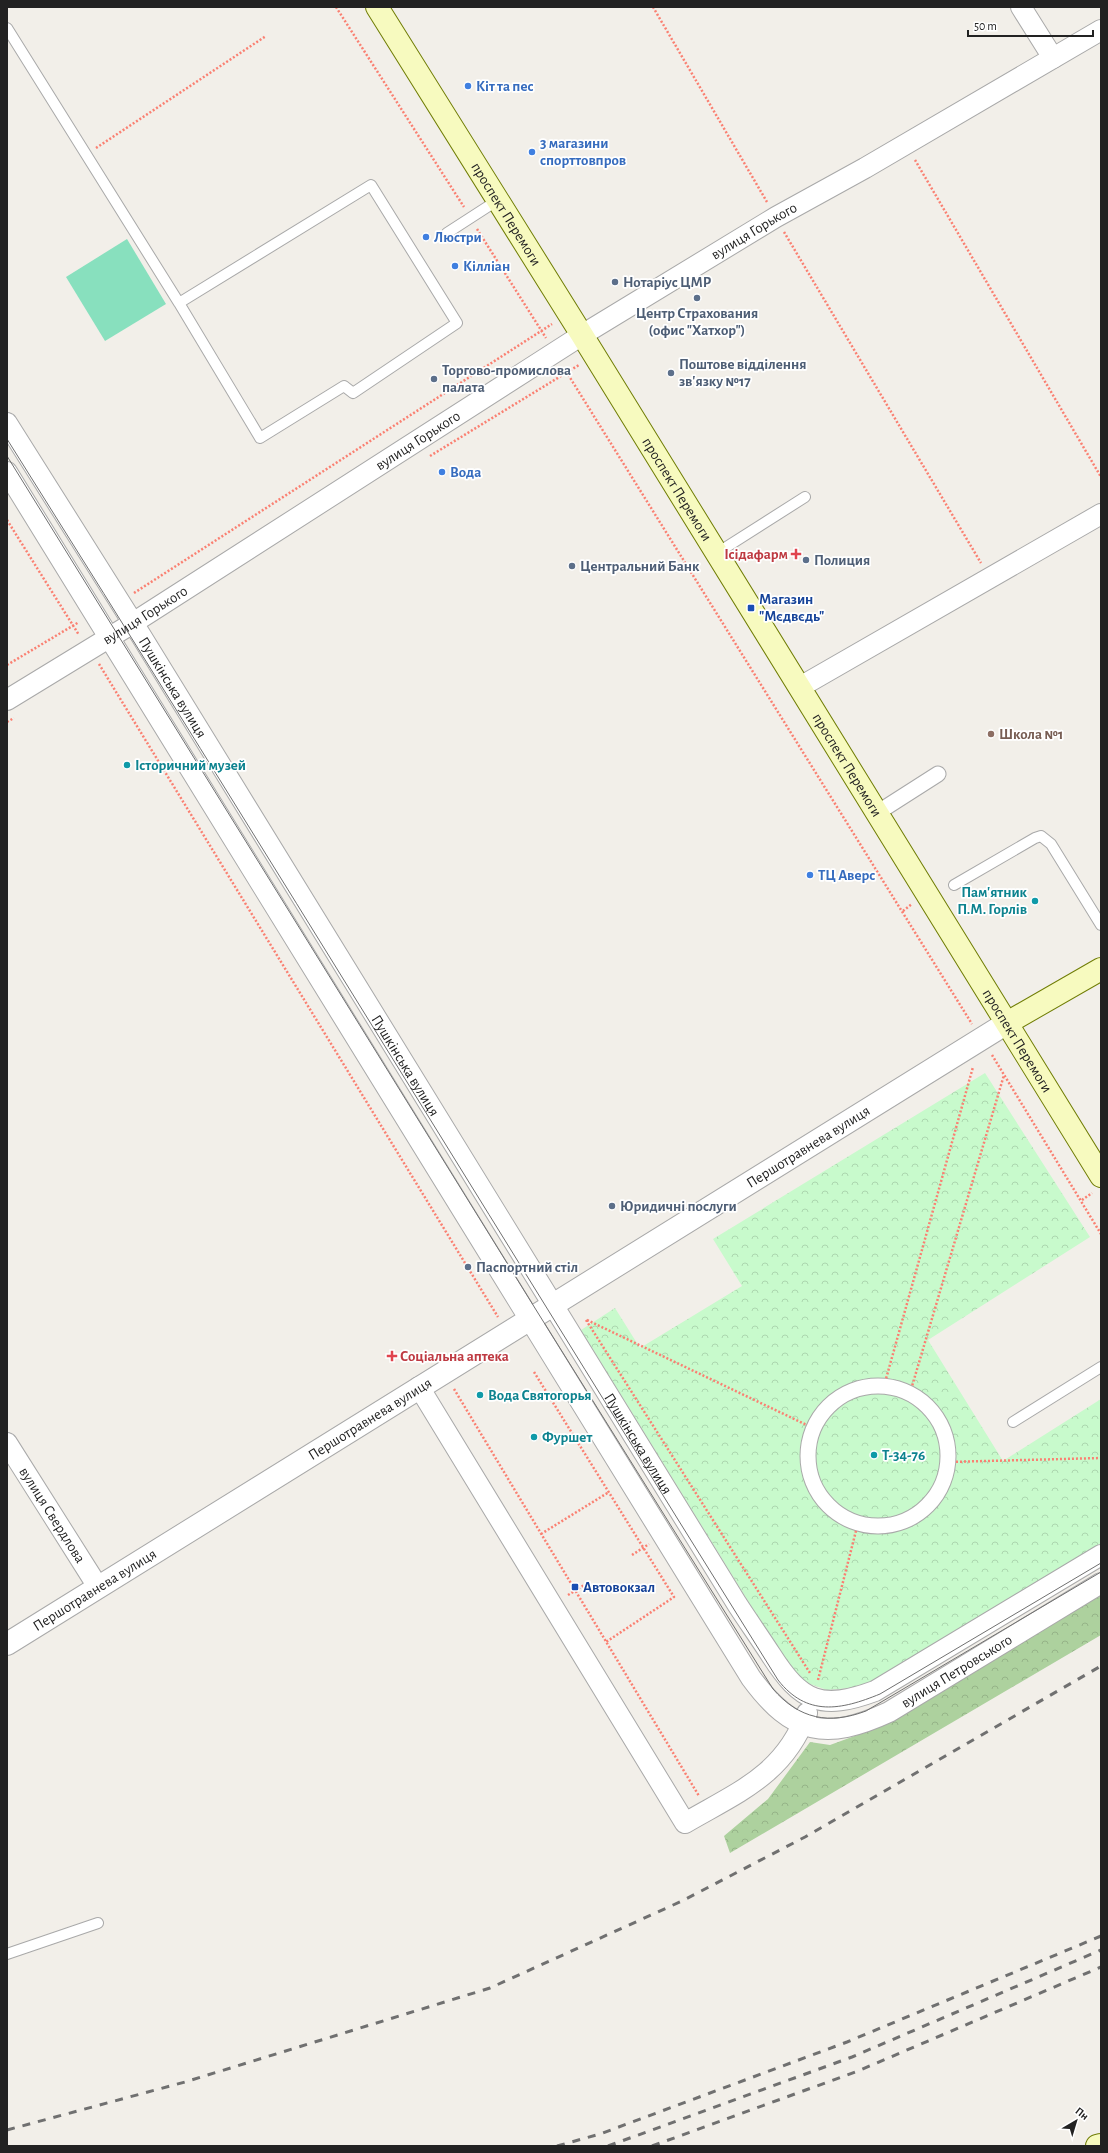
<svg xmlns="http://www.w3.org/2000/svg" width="1108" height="2153" font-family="'Alegreya Sans',sans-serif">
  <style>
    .forest { fill: url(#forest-crowns) }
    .park { fill: url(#park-crowns) }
    .pitch { fill: #88e0be }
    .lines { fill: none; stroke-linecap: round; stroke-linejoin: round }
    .service-casing { stroke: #a9a9a9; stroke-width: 12 }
    .pedestrian-casing { stroke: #a9a9a9; stroke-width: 17 }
    .minor-casing { stroke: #a9a9a9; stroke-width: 22 }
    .tertiary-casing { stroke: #a9a9a9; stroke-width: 24 }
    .secondary-casing { stroke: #707d05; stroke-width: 24 }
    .path { stroke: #fa8072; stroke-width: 2.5; stroke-dasharray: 2 2; stroke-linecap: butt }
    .service { stroke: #fff; stroke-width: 10 }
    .pedestrian { stroke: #fff; stroke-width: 15 }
    .minor { stroke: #fff; stroke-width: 20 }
    .tertiary { stroke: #fff; stroke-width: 22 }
    .secondary { stroke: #f7fabf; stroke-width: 22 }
    .tram { stroke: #707070; stroke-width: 1 }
    .rail { stroke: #707070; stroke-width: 3; stroke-dasharray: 8 8; stroke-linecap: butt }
    .shop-dot { fill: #3f7fe0; stroke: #fff; stroke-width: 1.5 }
    .service-dot { fill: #5c6f8a; stroke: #fff; stroke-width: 1.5 }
    .health-dot { fill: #e0444e; stroke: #fff; stroke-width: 1.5 }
    .transit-dot { fill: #1a4fb4; stroke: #fff; stroke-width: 1.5 }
    .education-dot { fill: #8d6e63; stroke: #fff; stroke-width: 1.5 }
    .culture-dot { fill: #0f9aa8; stroke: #fff; stroke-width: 1.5 }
    .labels { text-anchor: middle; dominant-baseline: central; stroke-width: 3.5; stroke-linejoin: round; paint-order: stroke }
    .shop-label { font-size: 15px; font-weight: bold; fill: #366cbe; stroke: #fff; text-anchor: start }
    .street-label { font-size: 15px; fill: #222; stroke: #fff }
    .service-label { font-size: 15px; font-weight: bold; fill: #4e5e75; stroke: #fff; text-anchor: start }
    .health-label { font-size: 15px; font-weight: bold; fill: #be3a42; stroke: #fff; text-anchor: end }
    .transit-label { font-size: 15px; font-weight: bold; fill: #164399; stroke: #fff; text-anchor: start }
    .education-label { font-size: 15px; font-weight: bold; fill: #785e54; stroke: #fff; text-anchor: start }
    .culture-label { font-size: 15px; font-weight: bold; fill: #0d838f; stroke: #fff; text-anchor: start }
  </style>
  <defs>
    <pattern id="forest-crowns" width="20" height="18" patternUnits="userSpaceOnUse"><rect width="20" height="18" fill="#add19e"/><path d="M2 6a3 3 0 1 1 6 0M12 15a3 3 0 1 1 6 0" fill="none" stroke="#95b388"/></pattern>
    <pattern id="park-crowns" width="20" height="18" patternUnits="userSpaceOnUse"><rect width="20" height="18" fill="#c8facc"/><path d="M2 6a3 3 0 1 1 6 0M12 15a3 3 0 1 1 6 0" fill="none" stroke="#acd6af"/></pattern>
  </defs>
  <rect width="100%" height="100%" fill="#f2efe9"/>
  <path class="forest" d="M1101,1595V1635L730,1853L724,1836L768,1799L810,1742L830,1745L882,1726Z"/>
  <path class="park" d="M985,1073L1090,1237L928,1340L1003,1461L1101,1399V1543L862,1687L827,1690L796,1679L581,1330L615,1308L640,1348L742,1286L713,1239Z"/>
  <path class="pitch" d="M127,239L166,304L105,341L66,277Z"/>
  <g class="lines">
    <g class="service-casing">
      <path id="service" d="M7,28L179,303L371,185L457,323L353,393L344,386L260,438L179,303
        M447,233L498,200
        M717,553L805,497
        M954,885L1035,838L1041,836L1051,844L1101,925
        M1013,1422L1101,1367
        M7,1954L98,1923"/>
    </g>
    <g class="pedestrian-casing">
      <path id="pedestrian" d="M877,813L938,774
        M808 1456a70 70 0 1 1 140 0a70 70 0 1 1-140 0Z"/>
    </g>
    <g class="minor-casing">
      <g id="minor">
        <path d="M1021,7L1053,58"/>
        <path id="s1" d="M7,423L140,634L737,1604C748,1621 760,1638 771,1655C801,1702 821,1711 875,1691L1101,1555"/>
        <path id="s2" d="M7,472L751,1678C793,1735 826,1741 889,1712L1101,1583"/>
        <path d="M800,687L1101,514"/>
        <path id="s3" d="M7,700L133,623L582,335L776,217L865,168L1101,30"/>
        <path d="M419,1387L685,1823C738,1792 784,1775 807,1713"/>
        <path id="s4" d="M7,1443L98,1587"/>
      </g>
    </g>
    <g class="tertiary-casing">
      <g id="tertiary">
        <path id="s5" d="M7,1644L1007,1023"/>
      </g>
    </g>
    <g class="secondary-casing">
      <g id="secondary">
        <path id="s6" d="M377,7L582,335L1101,1176"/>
        <path d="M1007,1023L1101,969"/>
        <path d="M1097,2146L1101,2145"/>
      </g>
    </g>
    <path class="path" d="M336,7L464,207
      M653,7L767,202
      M96,148L266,36
      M915,160L1101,477
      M477,229L546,338
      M784,232L981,563
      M564,368L972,1024
      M430,456L579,365
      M7,520L79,635
      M134,593L552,324
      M99,664L498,1317
      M7,665L79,622
      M7,722L14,718
      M903,911L912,904
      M992,1055L1101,1234
      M1082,1200L1092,1193
      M586,1320L810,1673
      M587,1320L813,1428
      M534,1372L674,1597L606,1642
      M884,1386L973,1067
      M454,1389L699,1796
      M910,1393L1004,1075
      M948,1462L1101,1458
      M541,1534L609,1492
      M632,1555L649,1544
      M568,1595L586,1584
      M818,1680L858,1523"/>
    <use href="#service" class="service"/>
    <use href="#pedestrian" class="pedestrian"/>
    <use href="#minor" class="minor"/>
    <use href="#tertiary" class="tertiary"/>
    <use href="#secondary" class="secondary"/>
    <path class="tram" d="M7,439C266,851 520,1267 778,1680C807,1717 841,1710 880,1694L1101,1563
      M7,456L538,1313L773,1689C799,1719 829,1725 866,1711L1101,1572"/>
    <path class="rail" d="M7,2130L185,2082L490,1988L682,1901L805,1837L1101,1666
      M557,2146L600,2134L847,2042L1101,1936
      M608,2146L852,2057L1101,1950
      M652,2146L858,2071L1101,1967"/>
  </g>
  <g class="shop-dot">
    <circle cx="468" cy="86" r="4"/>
    <circle cx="532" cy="152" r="4"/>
    <circle cx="426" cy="237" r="4"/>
    <circle cx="455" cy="266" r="4"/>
    <circle cx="442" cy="472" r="4"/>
    <circle cx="810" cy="875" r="4"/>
  </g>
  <g class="service-dot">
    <circle cx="615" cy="282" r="4"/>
    <circle cx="697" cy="298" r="4"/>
    <circle cx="671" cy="373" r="4"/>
    <circle cx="434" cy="379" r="4"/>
    <circle cx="806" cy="560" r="4"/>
    <circle cx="572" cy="566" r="4"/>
    <circle cx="612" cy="1206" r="4"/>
    <circle cx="468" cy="1267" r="4"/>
  </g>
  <g class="health-dot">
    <path d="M794 548h4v4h4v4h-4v4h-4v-4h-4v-4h4z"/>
    <path d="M390 1350h4v4h4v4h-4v4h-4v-4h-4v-4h4z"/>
  </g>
  <g class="transit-dot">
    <rect x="747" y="604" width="8" height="8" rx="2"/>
    <rect x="571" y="1583" width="8" height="8" rx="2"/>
  </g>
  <circle class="education-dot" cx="991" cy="734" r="4"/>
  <g class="culture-dot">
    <circle cx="127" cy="765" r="4"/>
    <circle cx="1035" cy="901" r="4"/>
    <circle cx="480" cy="1395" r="4"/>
    <circle cx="534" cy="1437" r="4"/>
    <circle cx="874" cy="1455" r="4"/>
  </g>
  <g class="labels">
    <g class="shop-label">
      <text x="476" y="86">Кіт та пес</text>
      <text x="540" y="143">3 магазини<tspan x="540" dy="17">спорттовпров</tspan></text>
      <text x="434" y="237">Люстри</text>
      <text x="463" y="266">Кілліан</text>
      <text x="450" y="472">Вода</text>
      <text x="818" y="875">ТЦ Аверс</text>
    </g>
    <g class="street-label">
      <text stroke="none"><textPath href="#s6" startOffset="244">проспект Перемоги</textPath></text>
      <text stroke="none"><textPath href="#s3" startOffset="882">вулиця Горького</textPath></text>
      <text stroke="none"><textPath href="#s3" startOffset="486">вулиця Горького</textPath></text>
      <text stroke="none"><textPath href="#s6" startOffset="568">проспект Перемоги</textPath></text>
      <text stroke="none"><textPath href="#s3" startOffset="162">вулиця Горького</textPath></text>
      <text stroke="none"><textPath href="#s1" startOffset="312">Пушкінська вулиця</textPath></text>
      <text stroke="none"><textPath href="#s6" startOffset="892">проспект Перемоги</textPath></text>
      <text stroke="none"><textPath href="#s6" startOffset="1216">проспект Перемоги</textPath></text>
      <text stroke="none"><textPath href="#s1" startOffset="756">Пушкінська вулиця</textPath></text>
      <text stroke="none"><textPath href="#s5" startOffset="943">Першотравнева вулиця</textPath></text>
      <text stroke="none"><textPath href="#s5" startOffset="427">Першотравнева вулиця</textPath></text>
      <text stroke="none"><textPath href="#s1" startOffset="1200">Пушкінська вулиця</textPath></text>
      <text stroke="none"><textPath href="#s4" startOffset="85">вулиця Свердлова</textPath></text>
      <text stroke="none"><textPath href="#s5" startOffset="103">Першотравнева вулиця</textPath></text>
      <text stroke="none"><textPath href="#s2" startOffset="1656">вулиця Петровського</textPath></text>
    </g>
    <g class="service-label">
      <text x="623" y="282">Нотаріус ЦМР</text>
      <text x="697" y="313" text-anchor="middle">Центр Страхования<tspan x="697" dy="17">(офис "Хатхор")</tspan></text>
      <text x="679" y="364">Поштове відділення<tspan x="679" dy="17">зв'язку №17</tspan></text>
      <text x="442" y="370">Торгово-промислова<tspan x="442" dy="17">палата</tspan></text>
      <text x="814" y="560">Полиция</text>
      <text x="580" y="566">Центральний Банк</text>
      <text x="620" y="1206">Юридичні послуги</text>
      <text x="476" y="1267">Паспортний стіл</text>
    </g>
    <g class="health-label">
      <text x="788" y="554">Ісідафарм</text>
      <text x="400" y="1356" text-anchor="start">Соціальна аптека</text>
    </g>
    <g class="transit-label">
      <text x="759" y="599">Магазин<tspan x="759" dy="17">"Мєдвєдь"</tspan></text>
      <text x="583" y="1587">Автовокзал</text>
    </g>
    <g class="education-label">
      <text x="999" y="734">Школа №1</text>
    </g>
    <g class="culture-label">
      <text x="135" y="765">Історичний музей</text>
      <text x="1027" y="892" text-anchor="end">Пам'ятник<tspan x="1027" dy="17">П.М. Горлів</tspan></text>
      <text x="488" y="1395">Вода Святогорья</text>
      <text x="542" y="1437">Фуршет</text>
      <text x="882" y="1455">Т-34-76</text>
    </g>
  </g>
  <rect width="1108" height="2153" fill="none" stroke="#222222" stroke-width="16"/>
  <g transform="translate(1076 2121) rotate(38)" stroke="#ffffff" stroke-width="3" paint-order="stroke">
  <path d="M0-3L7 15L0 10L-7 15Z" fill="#222222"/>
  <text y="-6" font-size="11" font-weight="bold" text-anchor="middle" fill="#222222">Пн</text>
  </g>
  <path d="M968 30v6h125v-6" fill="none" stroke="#222222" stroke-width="2"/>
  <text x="974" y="30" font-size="12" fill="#222222" stroke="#ffffff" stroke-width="3" paint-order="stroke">50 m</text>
</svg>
